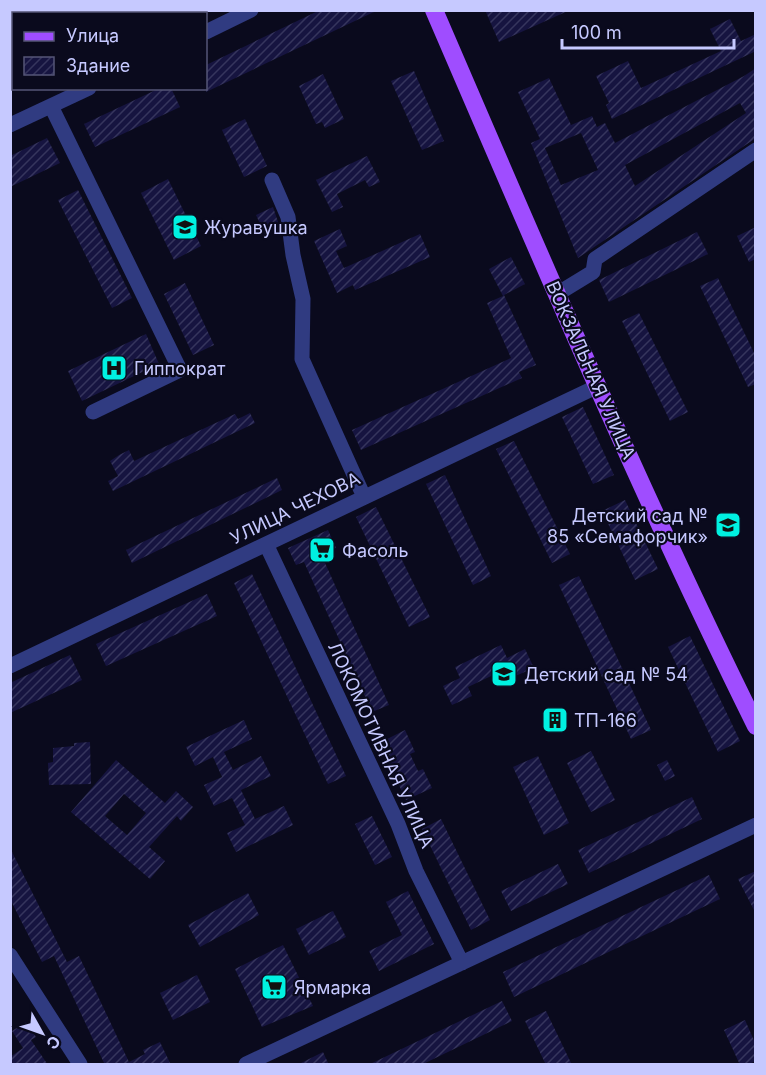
<svg xmlns="http://www.w3.org/2000/svg" width="766" height="1075" font-family="Inter,sans-serif">
  <style>
    .building { fill: url(#building-hatch); fill-rule: evenodd }
    .lines { fill: none; stroke-linecap: round; stroke-linejoin: round }
    .minor { stroke: #303b81; stroke-width: 15 }
    .major { stroke: #9f4dff; stroke-width: 18 }
    .labels { text-anchor: middle; dominant-baseline: central; stroke-width: 4.5; stroke-linejoin: round; paint-order: stroke }
    .poi-label { font-size: 18px; fill: #c6c9ff; stroke: #0a0a1d; text-anchor: start }
    .street-label { font-size: 18px; fill: #c6c9ff; stroke: #0a0a1d }
  </style>
  <defs>
    <pattern id="building-hatch" width="6" height="6" patternUnits="userSpaceOnUse" patternTransform="scale(1.5)"><rect width="6" height="6" fill="#161440"/><path d="M-1 1l2-2M0 6l6-6M5 7l2-2" fill="none" stroke="#36355d"/></pattern>
  </defs>
  <rect width="100%" height="100%" fill="#0a0a1d"/>
  <path class="building" d="M320,10H378L206,92V65Z
    M485,10H570L499,42Z
    M730,19L741,41L756,34V51L612,119L606,105L609,103L596,76L628,61L641,88L721,51L710,29Z
    M756,68V138L578,258L531,143L540,139L518,92L549,78L571,125L592,116L597,127L605,123L615,143L744,76ZM740,103L746,113L635,186L625,165ZM581,133L598,170L561,185L545,148Z
    M414,71L444,141L422,150L391,81Z
    M323,74L344,119L325,128L322,122L316,124L299,86Z
    M160,88H171L180,107L95,147L84,124Z
    M245,119L267,166L244,177L222,130Z
    M47,138L60,163L10,187V156Z
    M367,156L380,182L369,187L365,180L337,194L343,207L332,212L316,180Z
    M168,179L201,246L174,260L141,193Z
    M78,190L132,298L112,308L58,200Z
    M273,207L280,228L265,235L256,215Z
    M756,227V259L749,262L737,236Z
    M340,229L347,246L336,251L344,268L420,234L430,257L355,290L353,285L337,293L314,241Z
    M697,232L708,254L609,302L599,280Z
    M511,257L525,284L504,295L536,365L519,372L522,378L361,450L352,430L511,358L487,303L503,296L489,269Z
    M718,278L756,357V384L748,387L700,286Z
    M185,283L214,345L193,355L164,294Z
    M639,313L688,412L670,421L622,321Z
    M146,334L159,364L82,401L68,371Z
    M583,407L614,475L593,484L562,417Z
    M250,413L255,423L113,491L108,481L118,476L110,461L119,455L129,450L134,461L235,414L238,419Z
    M514,441L570,554L552,563L496,449Z
    M445,475L491,576L473,585L426,484Z
    M277,478L282,490L132,563L126,550Z
    M625,500L658,569L635,580L602,511Z
    M376,507L430,617L409,627L356,517Z
    M328,530L336,548L321,554L389,705L372,712L304,562L296,565L288,548Z
    M252,574L346,776L328,784L234,583Z
    M579,576L651,730L631,739L559,585Z
    M207,594L217,616L106,666L96,644Z
    M690,636L740,741L718,752L668,647Z
    M501,645L507,658L525,649L534,668L513,677L508,668L468,687L472,696L452,705L443,686L460,678L455,667Z
    M70,655L82,680L10,713V683Z
    M560,711L565,721L549,728L544,719Z
    M244,720L252,739L224,752L233,770L261,756L271,776L241,790L255,819L284,806L293,825L236,852L227,833L245,825L232,798L214,806L204,785L222,777L213,757L195,766L186,747Z
    M405,730L415,752L410,754L418,771L423,769L432,788L406,800L379,743Z
    M90,742L91,784L49,785L48,763L53,762V748L74,746V743Z
    M591,751L615,800L591,812L567,763Z
    M538,756L569,823L544,835L513,767Z
    M116,760L165,803L176,791L193,807L181,821L177,816L149,847L165,861L150,879L71,812ZM124,794L146,813L127,835L105,816Z
    M667,760L675,776L665,781L657,765Z
    M692,797L702,819L589,873L578,850Z
    M372,816L392,857L375,865L355,824Z
    M441,819L490,920L471,930L422,829Z
    M10,848L67,962L79,956L129,1062L145,1054L143,1050L160,1042L171,1065H105L54,956L42,962L10,899Z
    M558,864L568,884L511,911L501,891Z
    M756,871V914L738,879Z
    M709,875L720,899L514,997L503,972Z
    M408,891L434,944L379,971L369,951L402,935L386,902Z
    M248,893L259,915L200,947L188,925Z
    M333,911L346,937L309,955L296,929Z
    M283,945L313,1006L262,1027L235,969Z
    M197,975L210,1002L173,1020L160,993Z
    M502,1001L512,1021L421,1065H368Z
    M546,1011L572,1065H546L525,1021Z
    M745,1020L756,1045V1061L747,1065H740L724,1030Z
    M26,1022L36,1037L31,1040L48,1065H10V1057L23,1048L12,1031Z
    M323,1052L329,1065H297Z"/>
  <g class="lines">
    <path class="minor" d="M206,32L251,10
      M51,106L180,370L93,412
      M10,125L89,88
      M272,180L288,217L293,255L303,299L302,359L364,497
      M557,294L593,272L595,259L756,150
      M266,544L398,824L416,871L462,963
      M10,666L596,387
      M10,955L80,1064
      M246,1064L756,825"/>
    <path class="major" d="M434,10C538,251 640,492 756,726"/>
  </g>
  <defs>
    <g id="school-square" transform="scale(1.35)"><rect x="-9" y="-9" width="18" height="18" rx="4" fill="#00f1e1" stroke="#0a0a1d"/><path d="M0-5L7-2L0 1L-7-2ZM-4 1L0 2.5L4 1V4Q0 6-4 4Z" fill="#111"/></g>
    <g id="hospital-square" transform="scale(1.35)"><rect x="-9" y="-9" width="18" height="18" rx="4" fill="#00f1e1" stroke="#0a0a1d"/><path d="M-5-5h3v3.5h4V-5h3V5h-3V1.5h-4V5h-3Z" fill="#111"/></g>
    <g id="supermarket-square" transform="scale(1.35)"><rect x="-9" y="-9" width="18" height="18" rx="4" fill="#00f1e1" stroke="#0a0a1d"/><path d="M-6-5.5h2.5l.6 2H6L4.5 2H-2.5L-4.4-4H-6ZM-1.5 3.2a1.3 1.3 0 1 0 .1 0ZM3 3.2a1.3 1.3 0 1 0 .1 0Z" fill="#111"/></g>
    <g id="building-square" transform="scale(1.35)"><rect x="-9" y="-9" width="18" height="18" rx="4" fill="#00f1e1" stroke="#0a0a1d"/><path d="M-4-6H4V6H1V3H-1V6H-4ZM-2.5-4.3h1.7v1.8h-1.7ZM.8-4.3h1.7v1.8H.8ZM-2.5-1h1.7V.8h-1.7ZM.8-1h1.7V.8H.8Z" fill="#111"/></g>
  </defs>
  <g fill-rule="evenodd">
    <use href="#school-square" x="185" y="227"/>
    <use href="#hospital-square" x="114" y="368"/>
    <use href="#school-square" x="728" y="525"/>
    <use href="#supermarket-square" x="322" y="550"/>
    <use href="#school-square" x="504" y="674"/>
    <use href="#building-square" x="555" y="720"/>
    <use href="#supermarket-square" x="274" y="987"/>
  </g>
  <g class="labels">
    <g class="poi-label">
      <text x="204" y="227">Журавушка</text>
      <text x="134" y="368">Гиппократ</text>
      <text x="708" y="515" text-anchor="end">Детский сад №<tspan x="708" dy="21">85 «Семафорчик»</tspan></text>
      <text x="342" y="550">Фасоль</text>
      <text x="524" y="674">Детский сад № 54</text>
      <text x="574" y="720">ТП-166</text>
      <text x="294" y="987">Ярмарка</text>
    </g>
    <g class="street-label">
      <text transform="translate(591 370) rotate(66)">ВОКЗАЛЬНАЯ УЛИЦА</text>
      <text transform="translate(295 508) rotate(-26)">УЛИЦА ЧЕХОВА</text>
      <text transform="translate(381 745) rotate(65)">ЛОКОМОТИВНАЯ УЛИЦА</text>
    </g>
  </g>
  <rect width="766" height="1075" fill="none" stroke="#c6c9ff" stroke-width="24"/>
  <rect x="12" y="12" width="195" height="78" fill="#0a0a1d" stroke="#555677" stroke-width="1.5"/>
  <rect x="24" y="32" width="30" height="9" fill="#9f4dff" stroke="#555677" stroke-width="1.5"/>
  <text x="66" y="42" font-size="18" fill="#c6c9ff">Улица</text>
  <rect x="24" y="57" width="30" height="18" fill="url(#building-hatch)" stroke="#555677" stroke-width="1.5"/>
  <text x="66" y="72" font-size="18" fill="#c6c9ff">Здание</text>
  <g transform="translate(42 1033) rotate(130)" stroke="#0a0a1d" stroke-width="4.5" paint-order="stroke">
  <path d="M0-4.5L10 22L0 15L-10 22Z" fill="#c6c9ff"/>
  <text y="-9" font-size="16" font-weight="bold" text-anchor="middle" fill="#c6c9ff">С</text>
  </g>
  <path d="M562 39v9h172v-9" fill="none" stroke="#c6c9ff" stroke-width="3"/>
  <text x="571" y="39" font-size="18" fill="#c6c9ff" stroke="#0a0a1d" stroke-width="4.5" paint-order="stroke">100 m</text>
</svg>
